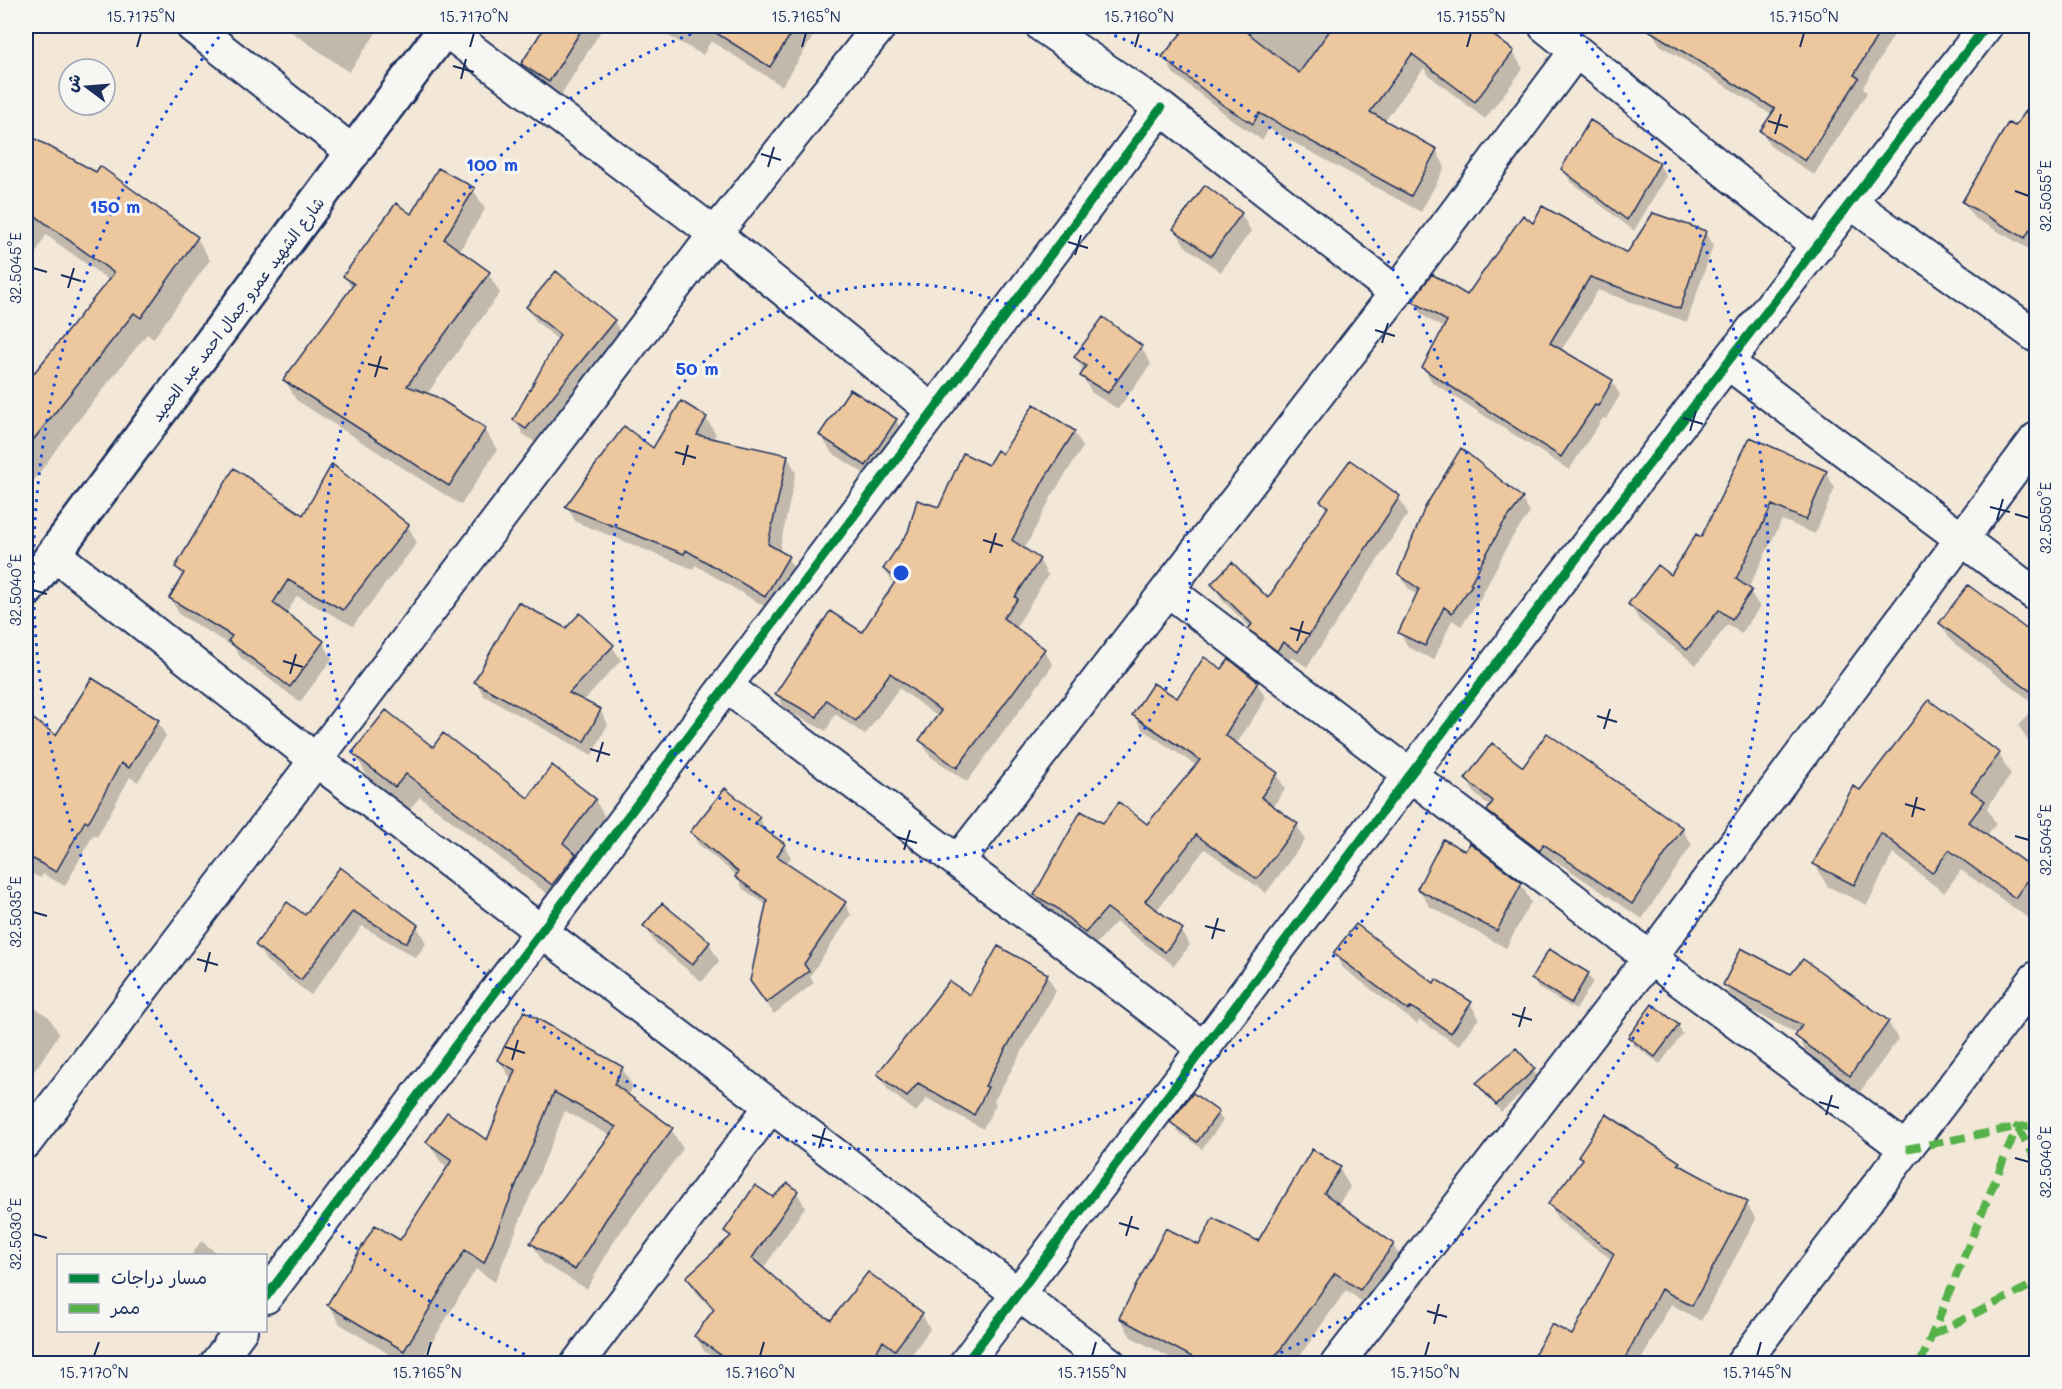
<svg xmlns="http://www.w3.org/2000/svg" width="2062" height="1389" font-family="Mali,'Playpen Sans Arabic',sans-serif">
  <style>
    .shadow { fill: #0003 }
    .building { fill: #edc79d; stroke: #1b2f5e; stroke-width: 1.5 }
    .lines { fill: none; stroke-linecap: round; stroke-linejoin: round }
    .street-casing { stroke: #1b2f5e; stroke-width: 36 }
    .secondary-casing { stroke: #1b2f5e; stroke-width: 38 }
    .street { stroke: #f6f6f2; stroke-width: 32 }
    .secondary { stroke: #f6f6f2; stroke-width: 33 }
    .quiet { stroke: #55b248; stroke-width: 8; stroke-dasharray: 15 8; stroke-linecap: butt }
    .cycleway-casing { stroke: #f6f6f2; stroke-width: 13 }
    .cycleway { stroke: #00873e; stroke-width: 9 }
    .ticks { fill: none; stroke: #1b2f5e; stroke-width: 2 }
    .ring { fill: none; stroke: #1d4ed8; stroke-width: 3; stroke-dasharray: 3 6 }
    .labels { text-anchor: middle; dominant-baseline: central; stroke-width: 6; stroke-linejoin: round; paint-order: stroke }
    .street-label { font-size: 16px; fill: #1b2f5e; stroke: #f6f6f2 }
    .centre { fill: #1d4ed8; stroke: #f6f6f2; stroke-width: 3 }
    .ring-label { font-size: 18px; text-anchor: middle; font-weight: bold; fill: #1d4ed8; stroke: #f6f6f2; stroke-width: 6; stroke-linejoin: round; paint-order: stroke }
    .neatline { fill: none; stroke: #1b2f5e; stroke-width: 2 }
    .ticks-label { font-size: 15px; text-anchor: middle; fill: #1b2f5e }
  </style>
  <rect width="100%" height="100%" fill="#f3e8d8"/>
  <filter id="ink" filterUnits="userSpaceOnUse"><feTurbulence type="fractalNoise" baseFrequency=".0167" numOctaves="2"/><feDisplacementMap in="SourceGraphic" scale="12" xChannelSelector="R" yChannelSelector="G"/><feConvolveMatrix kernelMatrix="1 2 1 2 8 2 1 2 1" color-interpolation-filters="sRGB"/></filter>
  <g filter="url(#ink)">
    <path class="shadow" d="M283,26H381L349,72Z
      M547,26H604L559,98L532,81L522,64Z
      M650,26H649H820L782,86L711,41L703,55Z
      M1189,26H1406L1423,39L1455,42L1467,26H1479L1513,52L1523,69L1485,119L1427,74L1424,68L1384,122L1436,150L1445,167L1421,212L1269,129L1262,140L1235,122L1173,73L1164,57Z
      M1654,26H1894L1897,30L1863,87L1867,93L1814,175L1770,146L1762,131L1772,115L1660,45L1651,30Z
      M2036,98V248L2034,252L1973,217L1964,202Z
      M26,113L32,124L26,136L96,174L100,168L197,238L210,260L153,339L147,334L62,441L26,492V385L110,281L46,235L26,271Z
      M1659,164L1666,176L1634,231L1570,181L1563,169Z
      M473,189L485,209L459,252L488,273L500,293L427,394L485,429L497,450L461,505L296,400L285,380L352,289L345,276L411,217Z
      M1241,214L1251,231L1221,272L1185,246L1175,229Z
      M1533,225L1628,255L1705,232L1713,246L1687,322L1598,290L1561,351L1612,381L1620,395L1606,419L1603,418L1569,470L1432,382L1424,368L1445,329L1422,315L1414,301L1467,297Z
      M527,307L614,321L622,335L535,442L523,434L515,420L558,340L536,321Z
      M1141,347L1151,364L1118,409L1092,393L1082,376L1084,372L1076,357Z
      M681,403L706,418L716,434L712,440L787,456L796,472L779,552L787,557L797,573L774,612L695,565L693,569L576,522L567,507L654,450Z
      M896,420L906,438L877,482L831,452L821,435Z
      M1074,432L1083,447L1053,494L1024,550L1039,560L1048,575L1015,629L1044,650L1053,665L967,782L930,756L921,740L938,717L899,688L865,735L835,714L826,731L785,710L777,694L862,634L894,585L885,569L940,508L1003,456Z
      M332,466L408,526L417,543L353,626L297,596L286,614L323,642L332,659L300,702L240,657L234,647L180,615L170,598L183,578L177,567L303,517Z
      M1826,473L1835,488L1815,534L1782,520L1748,589L1760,607L1741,634L1728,624L1696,665L1639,620L1630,604L1671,577L1702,539Z
      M1399,497L1408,514L1307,667L1292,657L1287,666L1260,645L1251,628L1222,600L1213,584L1269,600L1327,511L1322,501Z
      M1522,499L1530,513L1511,539L1479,601L1461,626L1452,620L1434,660L1408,647L1400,632L1417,595L1408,588L1399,573Z
      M2036,517V539L2029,527Z
      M1941,624L2036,638V748L2029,743L2019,726L2035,704L1951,641Z
      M567,630L612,646L621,660L583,702L600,710L608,724L592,755L484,696L476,682Z
      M1223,671L1257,683L1266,698L1236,745L1277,774L1285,789L1272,808L1297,825L1305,840L1266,893L1205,849L1156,911L1181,930L1190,945L1174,966L1116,922L1094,946L1068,923L1044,910L1036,895L1104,825L1147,826L1197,766L1143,730L1134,715L1177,700Z
      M31,719L57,737L158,722L166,736L138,782L130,777L97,837L93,835L65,886L43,874L41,878L26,872V727Z
      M433,749L528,800H595L609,824L566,908L420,797L409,810L368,777L354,753Z
      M1999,754L2011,775L1987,808L1996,824L1986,836L2036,876V906L2028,918L1961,870L1944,893L1893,853L1867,905L1827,886L1815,864L1860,792Z
      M1523,770L1682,829L1692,845L1642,919L1553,859L1549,866L1499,828L1489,811L1491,807L1476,795L1466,779Z
      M726,790L759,818L766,830L765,832L784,845L791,857L786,864L845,903L851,915L810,976L814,983L774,1014L751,981L768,906L743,889L737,876L698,844L692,833Z
      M341,869L417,926L426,943L416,958L362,926L311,995L266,961L257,945L305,917Z
      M1521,884L1531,902L1506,948L1429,906L1419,889Z
      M662,905L709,943L719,961L702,982L655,943L645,926Z
      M1335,954L1434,985L1470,1003L1479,1018L1459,1046L1419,1020L1417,1024L1343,968Z
      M1588,974L1593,982L1576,1010L1538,988L1533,979Z
      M1047,975L1056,991L994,1101L996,1104L983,1129L927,1098L916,1112L888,1090L879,1074Z
      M1724,985L1888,1022L1898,1039L1860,1092L1806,1053L1798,1034L1734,1002Z
      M26,1002L49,1017L59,1034L27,1082Z
      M1678,1026L1683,1034L1660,1064L1634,1045L1630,1037Z
      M1516,1050L1539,1078L1501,1112L1478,1084Z
      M499,1060L622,1068L633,1087L628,1096L671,1129L683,1149L616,1238L587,1289L543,1263L532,1243L611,1136L565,1111L495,1282L476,1269L419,1364H405L340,1324L329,1305L400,1242L449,1168L440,1161L428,1142H487L512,1081Z
      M1218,1113L1223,1121L1202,1149L1177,1131L1172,1123Z
      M1580,1156L1679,1163L1682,1168L1746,1203L1756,1219L1701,1321L1671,1304L1639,1364H1531L1572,1337L1612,1260L1559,1221L1550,1205L1583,1161Z
      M1339,1168L1350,1187L1338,1205L1393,1245L1404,1263L1371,1308L1346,1290L1294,1364H1182L1131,1337L1120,1318L1259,1243Z
      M797,1192L805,1207L763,1269L805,1306L831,1322L922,1314L930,1329L905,1364L892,1355L886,1364H722L704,1351L696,1336L714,1312L696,1292L688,1278L730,1238L726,1231L773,1199Z
      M201,1241L221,1256H191Z"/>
    <path class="building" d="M545,26H584L549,82L521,64Z
      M705,26H796L770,67Z
      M1187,26H1239L1299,73L1333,26H1481L1514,51L1475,102L1412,54L1370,112L1437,149L1411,196L1259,113L1253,124L1224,106L1162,57Z
      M1642,26H1883L1854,75L1859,78L1805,161L1760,131L1775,109Z
      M2037,96V218L2025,238L1962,202L2008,123L2015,126Z
      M1590,120L1660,163L1627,220L1561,169Z
      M26,134L96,172L100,166L198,237L141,318L134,313L26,449V383L114,273L26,209Z
      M438,168L475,188L444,239L490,272L407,386L435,396L486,428L449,486L283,380L354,284L343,276L396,203L411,214Z
      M1205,185L1242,213L1211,256L1173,229Z
      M1542,206L1627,253L1653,213L1706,231L1680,309L1590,277L1550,343L1613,380L1598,406L1595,405L1561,457L1422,368L1447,321L1412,301L1432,274L1467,295L1523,215L1533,223Z
      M556,271L615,320L526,429L513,420L560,335L526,307Z
      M1103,317L1142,346L1108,393L1080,376L1086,366L1074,357Z
      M850,389L897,419L866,466L819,435Z
      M681,401L707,417L697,435L788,455L768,544L789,556L765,597L686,550L684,554L565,507L624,426L653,448Z
      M1034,404L1075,431L1045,478L1012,540L1040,559L1015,597L1018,599L1003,618L1045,649L957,768L919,740L941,711L890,673L856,721L826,700L817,717L775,694L830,611L862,632L897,579L883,569L908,532L917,500L939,507L963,453L988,465L997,450L1002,454Z
      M1750,437L1827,471L1806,520L1772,505L1736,579L1752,590L1732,619L1719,610L1687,650L1628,604L1658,565L1671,575L1696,534L1701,537Z
      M1461,448L1523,498L1503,524L1470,584L1472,585L1452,613L1444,607L1425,646L1398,633L1419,589L1398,574L1425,507Z
      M1350,460L1400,496L1298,652L1283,642L1277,651L1248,629L1252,624L1211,584L1232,562L1268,598L1328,507L1320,501Z
      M332,464L409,525L343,610L288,580L273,603L324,641L290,687L228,641L232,636L169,598L184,573L175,567L234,468L303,515Z
      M1968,585L2037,637V696L1939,623Z
      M518,602L566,628L580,613L614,645L569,693L601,709L584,742L474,682Z
      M1204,657L1222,669L1229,659L1258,682L1225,735L1278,773L1261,797L1298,824L1257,879L1196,835L1145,901L1183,929L1165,952L1107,908L1085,933L1057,908L1034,895L1081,811L1103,823L1119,802L1147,824L1200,760L1132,715L1153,683L1177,698Z
      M92,678L159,720L129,768L121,763L88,823L85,821L56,872L26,855V714L56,735Z
      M1929,700L2000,753L1971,791L1985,801L1969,822L2035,870L2015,898L1949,850L1932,873L1881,833L1854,885L1813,864L1853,786L1860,790Z
      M386,710L433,747L443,733L528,798L552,765L596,799L563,843L576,854L552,885L406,774L395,787L352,753Z
      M1547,733L1683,828L1632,904L1543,844L1540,851L1487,811L1493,801L1465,779L1492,743L1523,767Z
      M725,788L760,817L755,823L785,844L777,856L846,902L804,964L809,971L766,1003L750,981L767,900L735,877L738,872L690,832Z
      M1443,839L1465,851L1470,843L1522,883L1497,931L1417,889Z
      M340,867L418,925L406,943L353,911L301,980L255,945L287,902L305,915Z
      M662,903L710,942L692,965L643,926Z
      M1356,924L1434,983L1436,979L1472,1002L1451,1033L1411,1007L1408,1010L1333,953Z
      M998,946L1048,974L985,1086L988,1087L974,1115L918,1083L907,1097L877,1074L949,981L970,995Z
      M1741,948L1791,974L1803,959L1889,1021L1850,1076L1795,1036L1802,1025L1723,985Z
      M1549,949L1589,973L1571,1003L1531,979Z
      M1652,1004L1679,1025L1655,1057L1628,1037Z
      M524,1011L623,1067L614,1084L673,1128L606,1219L575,1270L530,1243L616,1127L554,1092L484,1263L465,1250L404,1351L327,1305L375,1225L400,1240L452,1160L426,1142L447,1112L487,1140L515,1070L497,1060Z
      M1516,1048L1535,1069L1496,1105L1476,1083Z
      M1193,1093L1219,1112L1197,1142L1170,1122Z
      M1606,1114L1680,1162L1678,1164L1748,1202L1692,1306L1661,1289L1622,1364H1529L1552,1324L1572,1335L1614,1254L1548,1204L1583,1159L1578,1156Z
      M1312,1149L1341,1167L1324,1193L1394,1244L1360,1290L1335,1273L1270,1364H1205L1119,1318L1166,1228L1199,1245L1213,1218L1258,1241Z
      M788,1183L798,1191L752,1258L806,1305L831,1320L868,1272L923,1313L895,1350L883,1341L868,1364L732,1363L694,1336L714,1309L686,1277L731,1236L724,1231L755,1185L773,1197Z"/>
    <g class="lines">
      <g class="street-casing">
        <path id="street" d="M192,26L354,153
          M1042,26L1161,108L1396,293
          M1545,26L1818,246
          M444,29L715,234L933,411
          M1851,203L2036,336
          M1728,363L2036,595
          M54,554L316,760L1110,1364
          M1168,590L1650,958L1906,1149
          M726,686L1205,1049
          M959,860L1396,293L1576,51
          M26,1142L715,234L880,26
          M266,1297L1161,108
          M216,1364L241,1330
          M577,1364L771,1106
          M965,1364L1410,775L1986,26
          M1337,1364L1650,958L2036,439
          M1742,1364L2036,978"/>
      </g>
      <g class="secondary-casing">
        <path id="secondary" d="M26,591L447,26"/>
      </g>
      <use href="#street" class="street"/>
      <use href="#secondary" class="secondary"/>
      <path class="quiet" d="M1906,1149L2017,1127L2036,1159
        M1932,1335L2036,1283
        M1920,1364L2017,1127L2036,1125"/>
      <g class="cycleway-casing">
        <path id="cycleway" d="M266,1297L1161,108
          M965,1364L1410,775L1986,26"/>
      </g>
      <use href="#cycleway" class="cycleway"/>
    </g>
  </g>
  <path class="ticks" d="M137,47L141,33M470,47L474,33M802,47L806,33M1135,47L1139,33M1467,47L1471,33M1800,47L1804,33M453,66L474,72M461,79L466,59M1768,121L1788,127M1775,134L1781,114M761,154L781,160M768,167L774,147M2015,191L2029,196M1068,242L1088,248M1075,255L1081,235M33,268L47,272M61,275L81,281M68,288L74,268M1375,330L1395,336M1382,343L1388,323M368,364L388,369M375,377L381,356M1683,418L1703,424M1690,431L1696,411M675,452L696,458M683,465L688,445M1990,507L2010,512M2015,514L2029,518M1997,520L2003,499M983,540L1003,546M990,553L996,533M33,590L47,594M1290,628L1310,634M1297,641L1303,621M283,661L303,667M290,674L296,654M1597,716L1617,722M1604,729L1610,709M590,749L610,755M597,762L603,742M1905,804L1925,810M1912,817L1917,797M2015,836L2029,840M897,837L917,843M904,850L910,830M33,912L47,916M1205,926L1225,931M1212,939L1218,918M197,959L218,965M205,972L210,952M1512,1014L1532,1020M1519,1027L1525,1007M505,1047L525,1053M512,1060L518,1040M1819,1102L1839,1108M1826,1115L1832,1095M812,1135L832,1141M819,1148L825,1128M2015,1158L2029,1162M1119,1223L1139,1229M33,1234L47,1238M1126,1236L1132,1216M1427,1311L1447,1317M1434,1324L1439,1304M94,1356L99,1342M427,1356L431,1342M760,1356L764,1342M1092,1356L1096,1342M1425,1356L1429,1342M1757,1356L1761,1342"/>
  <g class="ring">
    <circle cx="901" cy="573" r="289"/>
    <path d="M1089 26A578 578 0 1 1 713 26"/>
    <path d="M541 1362A867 867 0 0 1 227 27M1575 27A867 867 0 0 1 1261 1362"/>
  </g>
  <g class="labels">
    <g class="street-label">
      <text transform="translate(237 309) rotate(-53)">شارع الشهيد عمرو جمال احمد عبد الحميد</text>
    </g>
  </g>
  <circle cx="901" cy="573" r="9" class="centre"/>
  <g class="ring-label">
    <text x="492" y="171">100 m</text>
    <text x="115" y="213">150 m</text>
    <text x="697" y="375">50 m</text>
  </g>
  <rect width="2062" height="1389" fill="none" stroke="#f6f6f2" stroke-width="66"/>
  <rect x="57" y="1254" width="210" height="78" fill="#f6f6f2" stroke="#9ea6b7" stroke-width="1.5"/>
  <rect x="69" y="1274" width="30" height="9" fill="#00873e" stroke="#9ea6b7" stroke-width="1.5"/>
  <text x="111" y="1284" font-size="18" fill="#1b2f5e">مسار دراجات</text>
  <rect x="69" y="1304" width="30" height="9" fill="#55b248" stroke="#9ea6b7" stroke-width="1.5"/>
  <text x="111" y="1314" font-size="18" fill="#1b2f5e">ممر</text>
  <g transform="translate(87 87) rotate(286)"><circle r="28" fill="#f6f6f2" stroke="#9ea6b7" stroke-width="1.5"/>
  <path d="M0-4.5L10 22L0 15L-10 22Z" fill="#1b2f5e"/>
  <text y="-9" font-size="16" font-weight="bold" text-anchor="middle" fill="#1b2f5e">ش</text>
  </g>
  <rect x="33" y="33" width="1996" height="1323" class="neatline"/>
  <g class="ticks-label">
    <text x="141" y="22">15.7175°N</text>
    <text x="474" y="22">15.7170°N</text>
    <text x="806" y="22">15.7165°N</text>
    <text x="1139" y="22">15.7160°N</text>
    <text x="1471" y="22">15.7155°N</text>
    <text x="1804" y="22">15.7150°N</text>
    <text transform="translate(2046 196) rotate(-90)" y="5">32.5055°E</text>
    <text transform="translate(16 268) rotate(-90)" y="5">32.5045°E</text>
    <text transform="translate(2046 518) rotate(-90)" y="5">32.5050°E</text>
    <text transform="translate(16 590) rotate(-90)" y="5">32.5040°E</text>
    <text transform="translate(2046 840) rotate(-90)" y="5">32.5045°E</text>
    <text transform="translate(16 912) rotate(-90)" y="5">32.5035°E</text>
    <text transform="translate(2046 1162) rotate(-90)" y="5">32.5040°E</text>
    <text transform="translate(16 1234) rotate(-90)" y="5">32.5030°E</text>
    <text x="94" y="1378">15.7170°N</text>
    <text x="427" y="1378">15.7165°N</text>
    <text x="760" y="1378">15.7160°N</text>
    <text x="1092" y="1378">15.7155°N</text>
    <text x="1425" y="1378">15.7150°N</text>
    <text x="1757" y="1378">15.7145°N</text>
  </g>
</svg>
